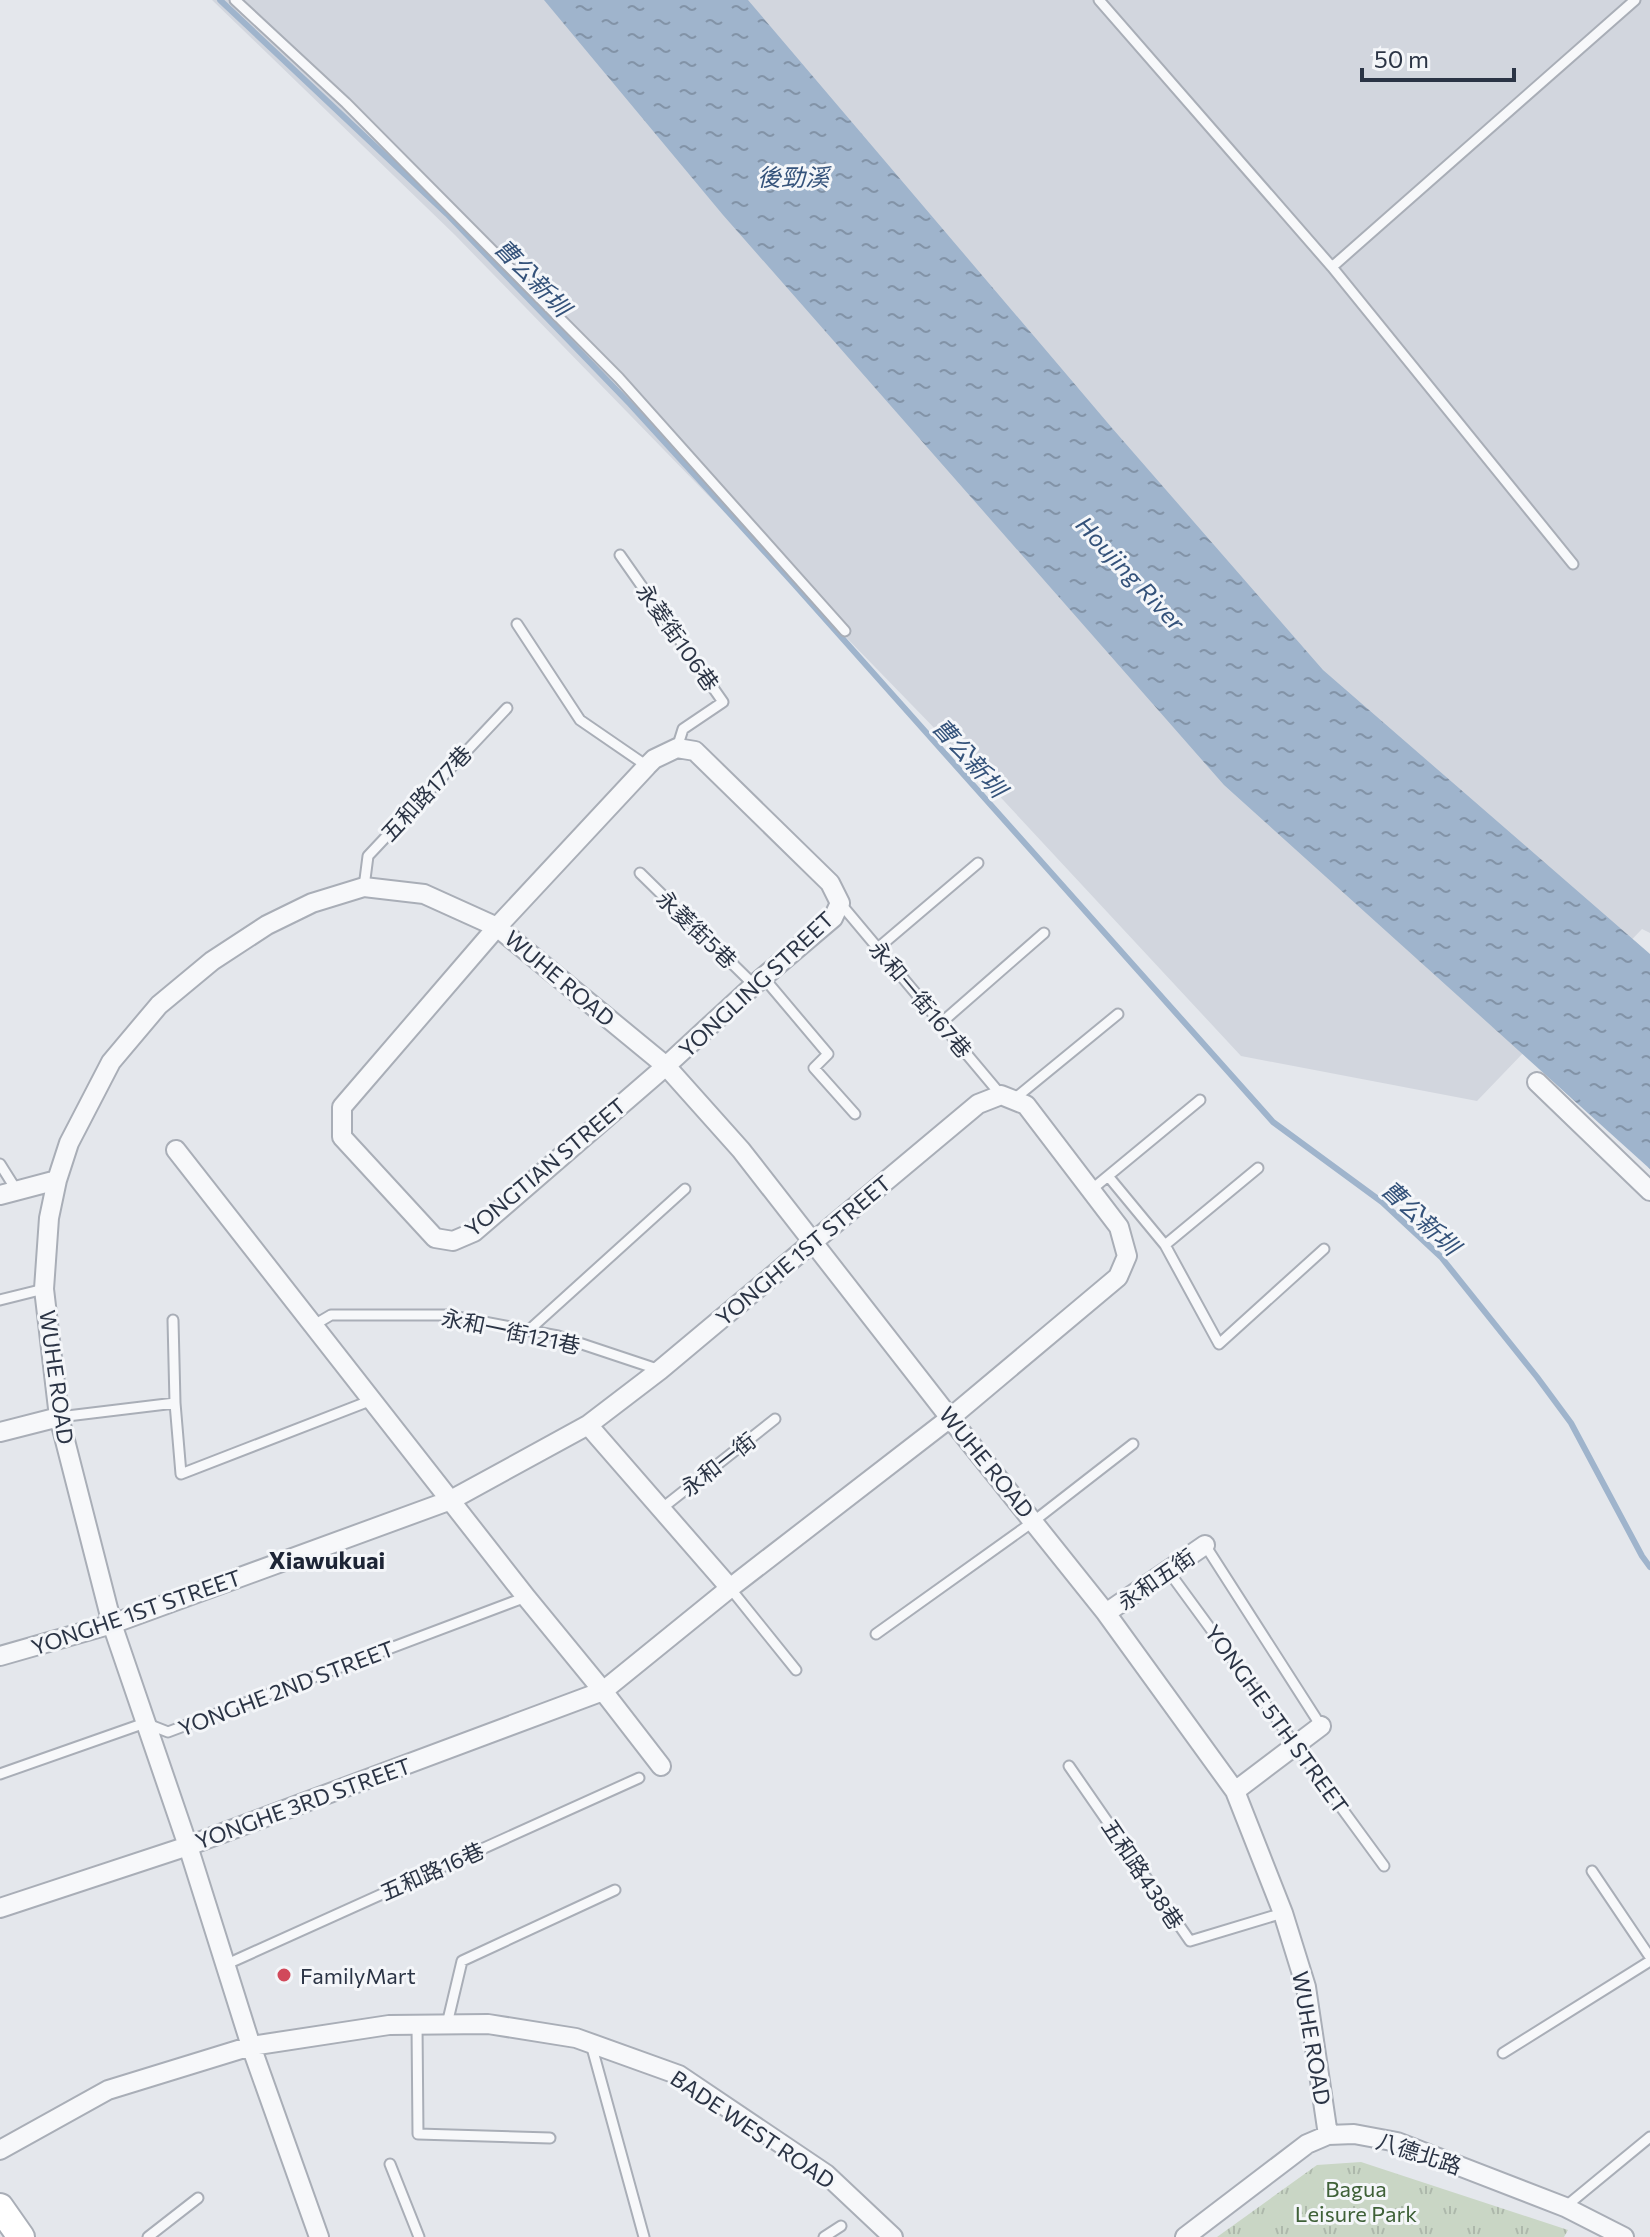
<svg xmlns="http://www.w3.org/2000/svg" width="1650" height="2237" font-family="Commissioner,'Noto Sans TC',sans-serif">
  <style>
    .built { fill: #d2d6de }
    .park { fill: url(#park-tufts) }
    .water { fill: url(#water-ripples) }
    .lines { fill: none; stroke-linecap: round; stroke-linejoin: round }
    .stream { stroke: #9fb4cc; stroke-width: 6 }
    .lane-casing { stroke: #a9aeb7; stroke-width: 13 }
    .street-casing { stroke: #a9aeb7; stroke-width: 22 }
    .secondary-casing { stroke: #a9aeb7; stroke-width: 30 }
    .lane { stroke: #f7f8fa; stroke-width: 9 }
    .street { stroke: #f7f8fa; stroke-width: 18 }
    .secondary { stroke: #fff; stroke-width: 26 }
    .poi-dot { fill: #d1495b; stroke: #f4f6f9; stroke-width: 3 }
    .labels { text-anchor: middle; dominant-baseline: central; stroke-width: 6; stroke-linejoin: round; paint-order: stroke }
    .street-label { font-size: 22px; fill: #2b3445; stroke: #f4f6f9 }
    .poi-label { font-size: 22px; fill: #2b3445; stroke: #f4f6f9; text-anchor: start }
    .park-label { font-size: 22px; fill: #3f6138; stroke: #f4f6f9 }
    .water-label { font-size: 24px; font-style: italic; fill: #34527a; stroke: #f4f6f9 }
    .neighbourhood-label { font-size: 24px; font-weight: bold; fill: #1d2536; stroke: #f4f6f9 }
  </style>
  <defs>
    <pattern id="park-tufts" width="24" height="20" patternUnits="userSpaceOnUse" patternTransform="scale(2)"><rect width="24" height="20" fill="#c9d6c5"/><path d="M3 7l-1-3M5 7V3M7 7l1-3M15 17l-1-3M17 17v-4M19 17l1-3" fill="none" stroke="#adb8ab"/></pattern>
    <pattern id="water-ripples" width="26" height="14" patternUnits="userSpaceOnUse" patternTransform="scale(2)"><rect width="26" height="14" fill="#9fb4cc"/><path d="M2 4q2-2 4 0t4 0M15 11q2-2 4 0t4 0" fill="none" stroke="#8293a7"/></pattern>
  </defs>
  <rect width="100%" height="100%" fill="#e4e7ec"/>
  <path class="built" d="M212,0H1650V933L1642,929L1477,1101L1241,1056L978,773L455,235Z"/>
  <path class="park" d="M1361,2162L1568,2230L1564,2237H1217L1317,2165Z"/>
  <path class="water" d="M544,0H748L1112,428L1323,670L1650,954V1169L1224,785L723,215Z"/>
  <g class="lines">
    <path class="stream" d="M220,0L447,214L630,404L794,584L1273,1122L1382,1202L1441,1257L1537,1377L1571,1423L1642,1556L1650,1567"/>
    <g class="lane-casing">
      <path id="lane" d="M235,0L346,103L619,378L845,631
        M1099,0L1332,267L1573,564
        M1332,267L1635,0
        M620,555L723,702L683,729L677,748
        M517,624L580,720L647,766
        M640,873L754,985
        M364,887L368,856L507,708
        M840,903L1001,1095
        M878,948L978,863
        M763,977L828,1054L814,1068L855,1114
        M941,1023L1044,933
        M1013,1100L1118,1014
        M0,1164L17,1191
        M1108,1176L1165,1245L1219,1344L1324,1249
        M1091,1190L1200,1100
        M1165,1245L1258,1168
        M0,1300L44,1289
        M173,1320L175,1403L181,1474L372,1400
        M314,1325L331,1315H447L558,1336L660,1370
        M528,1331L685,1189
        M59,1417L175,1403
        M661,1509L775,1419
        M1205,1545L1321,1726
        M1169,1572L1384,1866
        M730,1588L796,1670
        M876,1634L1034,1521L1133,1444
        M1069,1766L1190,1941L1283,1913
        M0,1774L145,1723L168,1732L526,1597
        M1592,1871L1650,1957
        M225,1965L639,1778
        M447,2024L462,1961L615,1890
        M417,2025L418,2134L550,2138
        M591,2044L644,2237
        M1503,2053L1650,1961
        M390,2164L419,2237
        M1565,2207L1650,2137
        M148,2237L198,2198
        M824,2237L841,2226"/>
    </g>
    <g class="street-casing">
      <path id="street" d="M677,748L695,751L830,883L840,903L833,918L754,985L666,1066L474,1232L453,1241L435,1238L342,1137V1107L497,927L647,766L654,759Z
        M1537,1082L1650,1191
        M176,1150L526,1597L603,1691L661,1766
        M0,1195L57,1180
        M588,1425L730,1588
        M0,1432L59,1417
        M1106,1613L1205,1545
        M0,1656L112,1624L451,1500L588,1425L660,1370L978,1104L1001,1095L1026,1105L1119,1227L1127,1256L1118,1277L950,1418L730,1588L603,1691L188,1846L0,1908
        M1235,1791L1321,1726
        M0,2150L108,2090L251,2046L389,2025L488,2024L576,2038L679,2075L826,2174L893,2237
        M319,2237L251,2046L188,1846L112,1624L59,1417L44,1289L49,1218L57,1180L69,1143L111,1062L159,1005L212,961L267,925L312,903L364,887L424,894L497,927L666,1066L741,1150L950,1418L1106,1613L1235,1791L1283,1913L1306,1987L1328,2135
        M1185,2237L1307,2144L1328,2135L1354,2134L1397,2142L1565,2207L1624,2237"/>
    </g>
    <g class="secondary-casing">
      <path id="secondary" d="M0,2207L21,2237"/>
    </g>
    <use href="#lane" class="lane"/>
    <use href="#street" class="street"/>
    <use href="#secondary" class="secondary"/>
  </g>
  <circle class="poi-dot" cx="284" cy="1975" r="8"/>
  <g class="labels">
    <g class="street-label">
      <text transform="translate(678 637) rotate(55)">永菱街106巷</text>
      <text transform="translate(426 793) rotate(-47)">五和路177巷</text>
      <text transform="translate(697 929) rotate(44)">永菱街5巷</text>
      <text transform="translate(560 978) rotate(40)">WUHE ROAD</text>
      <text transform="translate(756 984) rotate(-43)">YONGLING STREET</text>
      <text transform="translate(921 999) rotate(50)">永和一街167巷</text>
      <text transform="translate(545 1167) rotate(-40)">YONGTIAN STREET</text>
      <text transform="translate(803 1250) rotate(-40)">YONGHE 1ST STREET</text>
      <text transform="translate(511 1331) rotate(12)">永和一街121巷</text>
      <text transform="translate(57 1377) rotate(82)">WUHE ROAD</text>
      <text transform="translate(987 1462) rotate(51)">WUHE ROAD</text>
      <text transform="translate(718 1464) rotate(-38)">永和一街</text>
      <text transform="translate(1156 1579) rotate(-35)">永和五街</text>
      <text transform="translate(136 1612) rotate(-19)">YONGHE 1ST STREET</text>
      <text transform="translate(286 1688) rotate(-21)">YONGHE 2ND STREET</text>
      <text transform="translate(1277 1719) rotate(54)">YONGHE 5TH STREET</text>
      <text transform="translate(303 1803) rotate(-20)">YONGHE 3RD STREET</text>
      <text transform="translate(432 1871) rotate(-24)">五和路16巷</text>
      <text transform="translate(1143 1874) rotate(56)">五和路438巷</text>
      <text transform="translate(1312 2038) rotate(80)">WUHE ROAD</text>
      <text transform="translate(753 2129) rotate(34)">BADE WEST ROAD</text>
      <text transform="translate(1419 2153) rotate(18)">八德北路</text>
    </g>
    <g class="poi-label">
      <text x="300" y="1975">FamilyMart</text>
    </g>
    <g class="park-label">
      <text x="1356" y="2188">Bagua<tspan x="1356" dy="25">Leisure Park</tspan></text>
    </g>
    <g class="water-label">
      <text x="793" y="176">後勁溪</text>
      <text transform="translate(533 277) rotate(46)">曹公新圳</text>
      <text transform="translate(1131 573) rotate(47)">Houjing River</text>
      <text transform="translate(970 757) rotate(48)">曹公新圳</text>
      <text transform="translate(1421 1217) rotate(43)">曹公新圳</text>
    </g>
    <g class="neighbourhood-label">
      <text x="327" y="1559">Xiawukuai</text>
    </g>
  </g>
  <path d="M1362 68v12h152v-12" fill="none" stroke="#2b3445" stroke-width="4"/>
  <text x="1374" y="68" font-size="24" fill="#2b3445" stroke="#f4f6f9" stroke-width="6" paint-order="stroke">50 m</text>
</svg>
